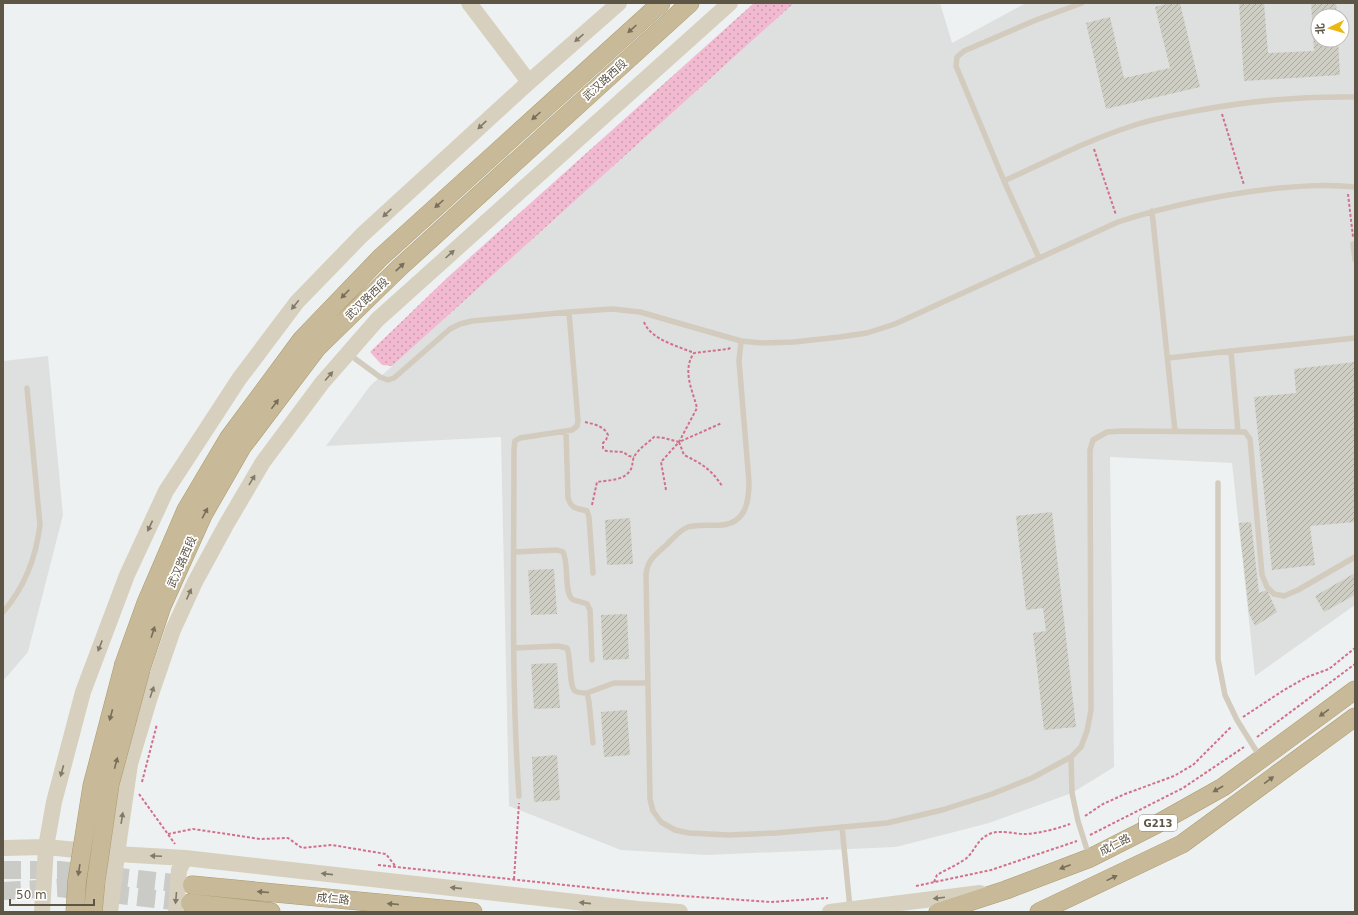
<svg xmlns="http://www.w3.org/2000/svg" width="1358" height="915" font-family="'DejaVu Sans','Noto Sans SC',sans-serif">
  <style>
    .education { fill: #dde0df; fill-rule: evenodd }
    .grass { fill: url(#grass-dots) }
    .building { fill: url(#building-hatch) }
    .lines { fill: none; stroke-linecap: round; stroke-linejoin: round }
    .trunk-tunnel { stroke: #cacac6; stroke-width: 18; stroke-dasharray: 18 9; stroke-linecap: butt }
    .trunk-casing { stroke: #ac9b6e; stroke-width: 19 }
    .path { stroke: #d2708c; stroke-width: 2; stroke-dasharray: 3 2; stroke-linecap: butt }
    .service { stroke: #d2cbbe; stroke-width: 5.5 }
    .secondary { stroke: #d7d0be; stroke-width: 16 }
    .trunk { stroke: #c8ba98; stroke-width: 18 }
    .trunk-bridge-casing { stroke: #ac9b6e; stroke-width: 19; stroke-linecap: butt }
    .trunk-bridge { stroke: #c8ba98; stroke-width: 18 }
    .oneway { fill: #786e5a }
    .oneway2 { fill: #827a69 }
    .labels { text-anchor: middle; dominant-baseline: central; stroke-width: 3.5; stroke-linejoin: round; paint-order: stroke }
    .shield { fill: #fff; stroke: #8e887d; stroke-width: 1 }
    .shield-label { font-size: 10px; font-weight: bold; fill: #5d5545 }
    .street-label { font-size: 11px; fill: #5d5545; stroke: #fff }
  </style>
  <defs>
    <pattern id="grass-dots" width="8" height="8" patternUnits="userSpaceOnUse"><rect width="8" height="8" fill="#f2bad1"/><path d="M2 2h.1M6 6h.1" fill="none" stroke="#c79aab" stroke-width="1.8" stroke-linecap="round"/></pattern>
    <pattern id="building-hatch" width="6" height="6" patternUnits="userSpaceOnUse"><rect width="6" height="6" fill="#cfcec5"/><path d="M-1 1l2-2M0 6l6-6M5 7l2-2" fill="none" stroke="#abaaa2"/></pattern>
  </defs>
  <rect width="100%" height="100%" fill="#eef1f1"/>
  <path class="education" d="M794,3H940L952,43L1026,3H1355V605L1255,676L1232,463L1110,457L1114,767L1072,793L989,823L896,847L707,855L621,850L509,806L501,437L326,446L370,386ZM1318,16H1342V40H1318Z
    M48,356L63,515L28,652L3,681V361Z"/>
  <path class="grass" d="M754,3H794L392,366L382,365L370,352L448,277Z"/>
  <path class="building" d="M1171,3H1180L1200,87L1106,109L1086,23L1110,17L1124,78L1170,68L1155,7Z
    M1239,3H1264L1268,53L1314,51L1311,3H1336L1337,16H1318V40H1338L1340,75L1244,81Z
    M1355,362V522L1310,526L1315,565L1272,570L1254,397L1296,393L1294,369Z
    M1052,512L1076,727L1044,730L1033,633L1046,631L1043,608L1026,610L1016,516Z
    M630,518L633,564L607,565L605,520Z
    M1251,522L1259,593L1267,590L1277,612L1255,626L1249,613L1239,523Z
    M554,569L557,614L531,615L528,570Z
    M1355,573V595L1324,612L1315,596Z
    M627,614L629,659L603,660L601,615Z
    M557,663L560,708L534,709L531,664Z
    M627,710L630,755L604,757L601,712Z
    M557,755L560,800L534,802L532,757Z"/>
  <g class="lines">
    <path class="trunk-tunnel" d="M3,870H59L192,885
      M3,891L59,888L190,903"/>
    <g class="trunk-casing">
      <path id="trunk" d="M124,664L146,603L186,510L228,439L302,339L381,257L661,3
        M141,669L162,606L203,515L242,447L317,348L399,268L690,3
        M192,885L473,912
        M190,903L271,912
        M938,912L1006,890L1090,858L1157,824L1223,787L1355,690
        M1039,912L1182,844L1355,717"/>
    </g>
    <path class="path" d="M1222,114L1244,185
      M1094,149L1116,215
      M1348,194L1353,237
      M644,322C651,340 678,346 694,353
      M585,422C594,424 604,426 608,435L606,440L603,443V448L606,451L623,452L629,456L634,457
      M679,442L684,455C701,463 712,470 722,486
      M666,490L661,462L679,442L697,408C692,389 682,370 694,353L728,349L732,347
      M592,505L597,482C608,480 625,481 631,469C633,465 632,461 634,457C638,449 648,443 654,437L664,438L679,442L722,423
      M1243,717L1284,690L1307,677L1329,669L1355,648
      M1257,737L1355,664
      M142,782L157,724
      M139,794L175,844
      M1085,816L1103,804L1125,794L1174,776L1193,765L1232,726
      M168,834L193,829L260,839L288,838L302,848L332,845L386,854L396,867
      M1090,835L1183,788L1244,747
      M378,865L640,893L771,902L828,898
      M514,879L519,803
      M934,882L937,875C945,870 955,866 964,860C976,852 975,839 992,833C1002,830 1015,834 1025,834C1041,833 1056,829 1070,824
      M916,886L991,870L1077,841"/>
    <path class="service" d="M1004,181C1046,162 1088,140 1132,126C1152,119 1174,115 1195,111C1248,101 1301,96 1355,97
      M1152,211L1175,431
      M1353,244L1355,260
      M1039,258L1004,181L956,66L957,57L964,51L1036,20L1082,3
      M741,341L739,361L749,482C749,501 746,523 722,525C711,526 699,524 688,527C679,530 671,541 664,547C654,556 648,560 646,574L650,799L653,811L661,822L675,830L689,833L729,835L776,833L887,823L942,810L992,794L1032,778L1071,757L1081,747L1087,731L1091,710L1090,450L1093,440L1107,432L1121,431L1245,432L1250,439L1262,575L1267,587L1274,594L1284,596L1298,590L1355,557
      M350,355L380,377L388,380L394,378L450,329L460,324L472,321L569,312L612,309L640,312L741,341L762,343L794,342L840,337L867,333L895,324L1118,222C1171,205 1224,194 1279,188C1304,186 1330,184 1355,187
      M1168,358L1231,351
      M566,431L568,498C572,510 577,508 587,511L589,517L593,573
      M1238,432L1231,351L1355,338
      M1218,483V659L1225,695L1237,720L1260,757
      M514,552L557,550L563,552C569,563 564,592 572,599C575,601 583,602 587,604L590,610L592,660
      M3,612C24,588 36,557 40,525L27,388
      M514,648L558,646L567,648C571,657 569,687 575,691C578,693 583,693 587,693L589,702L593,743
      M587,693L614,683H647
      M1071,757L1072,793L1078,821L1089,856
      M519,796C511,681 514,565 514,449L515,441L520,438L572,430L577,426L578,421L569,312
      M842,827L850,908"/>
    <path class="secondary" d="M469,3L529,82
      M3,848L46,847L117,854L185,858L638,909L680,912
      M42,912L46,847L54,802L83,692L127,575L166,491L239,379L297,302L362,235L529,82L619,3
      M110,912L117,854L130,764L150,697L173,630L195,582L226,525L263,462L322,383L377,320L730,3
      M176,912L179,870L185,858
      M830,912L980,893"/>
    <use href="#trunk" class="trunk"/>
    <g class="trunk-bridge-casing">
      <path id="trunk-bridge" d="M75,912L77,881L92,786L124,664
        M93,912L96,881L110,784L141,669"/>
    </g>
    <use href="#trunk-bridge" class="trunk-bridge"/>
  </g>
  <defs><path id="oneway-solid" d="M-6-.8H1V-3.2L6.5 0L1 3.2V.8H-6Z"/></defs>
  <g class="oneway">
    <use href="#oneway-solid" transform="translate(632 29) rotate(138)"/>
    <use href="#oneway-solid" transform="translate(536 116) rotate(138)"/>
    <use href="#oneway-solid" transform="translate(439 204) rotate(138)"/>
    <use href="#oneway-solid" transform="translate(400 267) rotate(-43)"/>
    <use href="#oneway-solid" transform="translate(345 294) rotate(134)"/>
    <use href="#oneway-solid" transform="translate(275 404) rotate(-53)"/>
    <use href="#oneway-solid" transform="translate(205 513) rotate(-62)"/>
    <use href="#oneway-solid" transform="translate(153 632) rotate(-72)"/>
    <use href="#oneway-solid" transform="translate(1324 713) rotate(144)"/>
    <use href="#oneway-solid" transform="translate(111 715) rotate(105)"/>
    <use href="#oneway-solid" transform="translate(116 763) rotate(-75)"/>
    <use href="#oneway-solid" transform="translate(1269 780) rotate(-36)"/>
    <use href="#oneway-solid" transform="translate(1218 789) rotate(150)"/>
    <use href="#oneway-solid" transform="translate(1065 867) rotate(159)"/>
    <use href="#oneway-solid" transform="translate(79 870) rotate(99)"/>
    <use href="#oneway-solid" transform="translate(1112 878) rotate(-26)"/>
    <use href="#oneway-solid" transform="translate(263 892) rotate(-175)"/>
    <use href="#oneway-solid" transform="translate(393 904) rotate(-175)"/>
  </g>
  <g class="oneway2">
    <use href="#oneway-solid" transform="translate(579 38) rotate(139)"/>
    <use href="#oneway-solid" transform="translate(482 125) rotate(137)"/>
    <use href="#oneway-solid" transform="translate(387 213) rotate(137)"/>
    <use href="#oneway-solid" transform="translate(450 254) rotate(-42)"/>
    <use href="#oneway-solid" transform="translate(295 305) rotate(129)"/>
    <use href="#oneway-solid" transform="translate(329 376) rotate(-49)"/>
    <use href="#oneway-solid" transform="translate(252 480) rotate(-59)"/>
    <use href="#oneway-solid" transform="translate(150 526) rotate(115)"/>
    <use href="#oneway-solid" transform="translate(189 594) rotate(-66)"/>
    <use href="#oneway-solid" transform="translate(100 646) rotate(111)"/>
    <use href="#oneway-solid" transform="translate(152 692) rotate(-71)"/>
    <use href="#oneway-solid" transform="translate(62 771) rotate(105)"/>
    <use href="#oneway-solid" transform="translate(122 818) rotate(-81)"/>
    <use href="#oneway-solid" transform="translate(156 856) rotate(-177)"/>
    <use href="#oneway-solid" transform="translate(327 874) rotate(-174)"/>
    <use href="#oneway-solid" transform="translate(456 888) rotate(-174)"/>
    <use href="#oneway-solid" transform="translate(176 898) rotate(95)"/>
    <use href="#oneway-solid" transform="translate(939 898) rotate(173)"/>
    <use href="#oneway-solid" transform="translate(585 903) rotate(-174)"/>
  </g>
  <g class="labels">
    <rect class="shield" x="1139" y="815" width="38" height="16" rx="3"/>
    <g class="shield-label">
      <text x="1158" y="823">G213</text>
    </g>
    <g class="street-label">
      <text transform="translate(605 80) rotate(-42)">武汉路西段</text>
      <text transform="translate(367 299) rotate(-44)">武汉路西段</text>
      <text transform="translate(182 562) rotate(-66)">武汉路西段</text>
      <text transform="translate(1115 845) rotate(-27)">成仁路</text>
      <text transform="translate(333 899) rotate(5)">成仁路</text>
    </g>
  </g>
  <rect width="1358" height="915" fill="none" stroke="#5d5545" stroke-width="8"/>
  <g transform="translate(1330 28) rotate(265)"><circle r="19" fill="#ffffff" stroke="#bebbb5"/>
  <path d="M0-3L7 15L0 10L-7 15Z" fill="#ecb70e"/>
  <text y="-6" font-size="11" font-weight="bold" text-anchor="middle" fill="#5d5545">北</text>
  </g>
  <path d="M10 899v6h84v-6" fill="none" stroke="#5d5545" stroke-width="2"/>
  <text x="16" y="899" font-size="12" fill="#5d5545" stroke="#ffffff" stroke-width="3" paint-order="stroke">50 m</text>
</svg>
